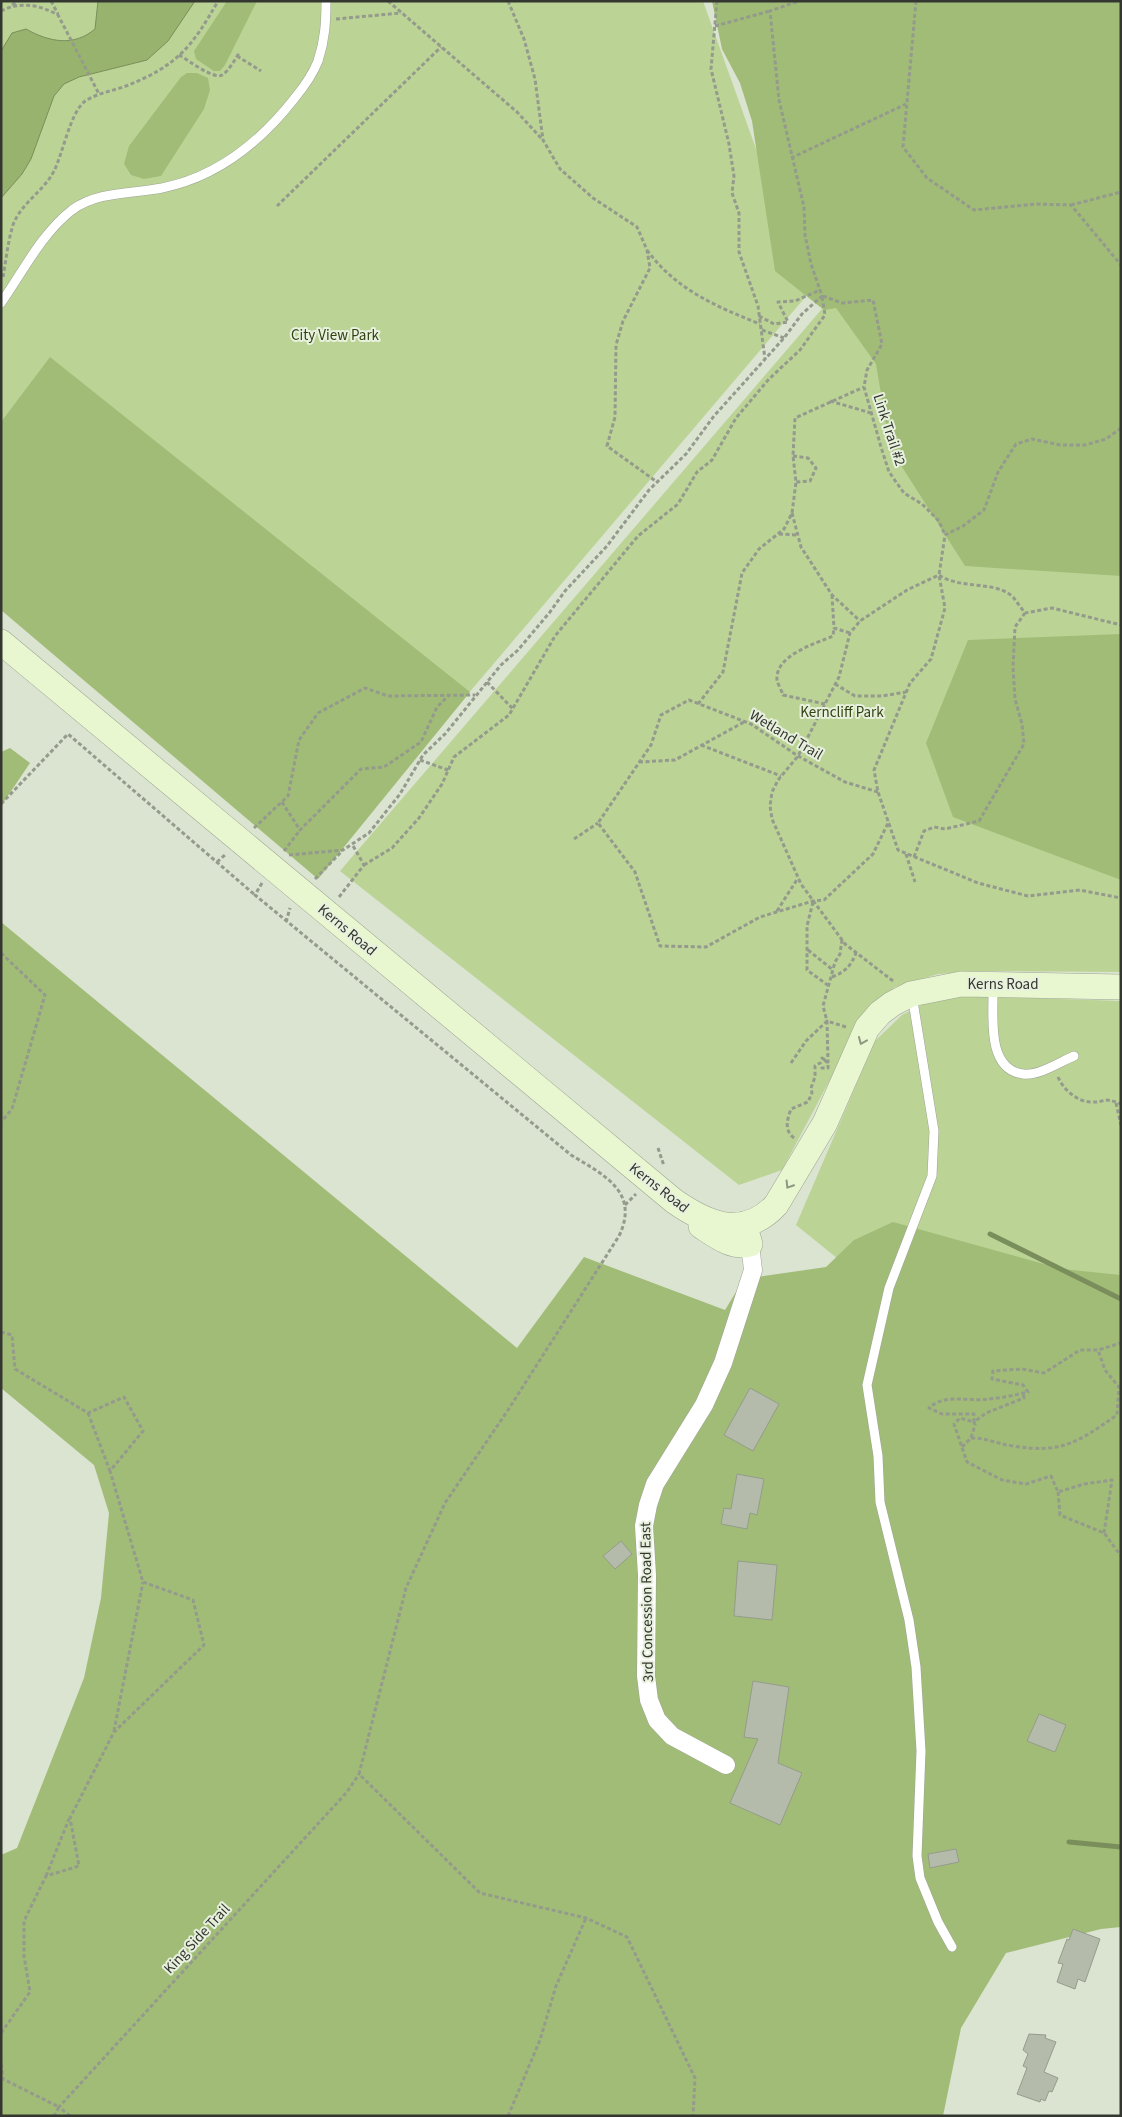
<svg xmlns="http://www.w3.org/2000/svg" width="1122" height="2117" font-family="'Source Sans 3',sans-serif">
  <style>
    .green { fill: #bbd496 }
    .forest { fill: #a1bc77 }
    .water { fill: #98b36e; stroke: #7a8e5b }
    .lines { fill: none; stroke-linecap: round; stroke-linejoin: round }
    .stream { stroke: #7a8e5b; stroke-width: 5 }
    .building { fill: #b4bbaa; stroke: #959c8b }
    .lane-casing { stroke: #9da493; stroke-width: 10 }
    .street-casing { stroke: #9da493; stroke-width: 19 }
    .secondary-casing { stroke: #9da493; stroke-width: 26 }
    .path { stroke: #949a8c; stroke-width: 3; stroke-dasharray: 4 2.5; stroke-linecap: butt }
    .lane { stroke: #fff; stroke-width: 9 }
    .street { stroke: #fff; stroke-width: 18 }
    .secondary { stroke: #e9f7d0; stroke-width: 25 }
    .oneway { stroke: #8e9780 }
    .labels { text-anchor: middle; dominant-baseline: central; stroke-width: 4; stroke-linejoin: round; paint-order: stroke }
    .park-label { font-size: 15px; fill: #314210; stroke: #e8f0de }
    .street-label { font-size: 15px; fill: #343730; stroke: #e8f0de }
  </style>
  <rect width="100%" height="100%" fill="#dbe3d1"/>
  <path class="green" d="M1,1H703L808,294L319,869L1,607Z
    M1086,1H1121V972L982,971L938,974L895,987L867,1010L782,1170L739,1185L340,871Z
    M973,996L1121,1001V1487L796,1225L875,1041L902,1015L935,998Z"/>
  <path class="forest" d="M227,1H257L225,65L220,71H214L196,59L194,51Z
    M712,1H1121V576L965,566L890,448L876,364L836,308L824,310L775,271L752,121L740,83L722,49Z
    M187,73H197L208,78L210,90L204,109L161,176L144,179L131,175L124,164L129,146L181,77Z
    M50,357L470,692L318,879L1,610V422Z
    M1121,634V880L953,817L926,743L968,640Z
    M10,748L30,763L1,806V752Z
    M1,922L517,1348L584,1257L725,1310L744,1279L826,1267L854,1240L893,1222L1062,1269L1121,1275V1927L1101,1929L1006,1953L961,2028L943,2116H1V1855L17,1848L84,1678L101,1598L109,1513L94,1465L1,1388Z"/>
  <path class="water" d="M98,1H195L168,41L147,60L79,77L64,84L54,96L31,159L22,174L1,198V51L12,33L26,29C49,42 74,47 95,29Z"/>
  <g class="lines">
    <path class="stream" d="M990,1234L1121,1299
      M1069,1842L1121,1847"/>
  </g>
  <path class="building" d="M750,1388L779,1404L753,1451L724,1435Z
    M737,1474L764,1479L757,1515L750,1513L747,1529L721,1524L724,1508L731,1509Z
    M621,1541L632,1554L615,1569L603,1556Z
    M738,1561L777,1565L772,1620L734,1616Z
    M753,1681L789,1687L778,1763L802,1773L780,1825L730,1803L758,1739L744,1737Z
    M1039,1714L1066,1725L1055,1752L1027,1741Z
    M956,1849L959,1862L930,1868L928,1854Z
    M1073,1929L1100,1939L1085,1982L1078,1979L1075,1989L1057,1982L1063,1964L1058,1963L1067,1939L1069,1940Z
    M1029,2034L1046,2035L1045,2038L1056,2042L1044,2072L1058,2078L1052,2092L1049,2091L1045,2101L1041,2099L1040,2102L1017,2094L1027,2068L1023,2066L1028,2054L1023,2050Z"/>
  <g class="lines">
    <g class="lane-casing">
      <path id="lane" d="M1,303C22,273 42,233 72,210C98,191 132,194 162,188C217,177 261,141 294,99C303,88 313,74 318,61C325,40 326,22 326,1
        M993,986C994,1013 985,1069 1023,1074C1039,1076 1060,1062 1074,1056
        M912,995L934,1131L932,1176L889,1288L867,1385L878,1456L880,1502L909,1620L916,1667L921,1751L917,1856L920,1878L938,1922L952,1947"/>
    </g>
    <g class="street-casing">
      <path id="street" d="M726,1765L672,1736L657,1720L649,1700L646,1676L647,1575L644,1526L648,1505L655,1484L704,1405L723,1363L753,1270L750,1244"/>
    </g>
    <g class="secondary-casing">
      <path id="secondary" d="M1,642L674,1201C707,1224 743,1240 776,1205L825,1123L867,1028L880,1013L892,1004L911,994L961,984L1121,987
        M701,1226C715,1235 732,1249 750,1244L744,1224"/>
    </g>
    <path class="path" d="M51,1L58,14
      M388,1L517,112L542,139
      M508,1L524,39L535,79L543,140L560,169L593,198L637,227L647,250L650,268L623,321L616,345L615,417L607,446L657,482
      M717,1L711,69L729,144L734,176L732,193L739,213V252L758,306L765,359
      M916,1L903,147L927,178L974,210L1036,204L1071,205L1121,265
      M12,5L18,1
      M1,11C21,1 40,5 58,15L99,94
      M336,19L401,13
      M715,26L770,11
      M179,55C188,60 214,80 222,75C229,71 235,59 240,52
      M237,56L261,71
      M791,158L906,104
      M1071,205L1121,192
      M277,206L441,47
      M647,250C675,289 717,307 760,324
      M3,277C6,260 8,241 13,225C21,203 44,191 54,171C63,153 70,114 84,102C96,93 113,91 126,86C177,66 192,47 218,1
      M823,296L842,303L873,300L882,344L867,370L864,387L881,447L889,472L904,493L922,504L939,521L945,535
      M759,316L774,324L788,322L778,302L795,301L820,290
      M762,330L784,338
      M830,401L871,413
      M1121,428L1106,439L1085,445H1060L1032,439L1016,444L998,472L984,510L963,526L945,535L939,575L945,608L931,659L910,683L874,770L878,792L898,850L978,883L1028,896L1080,890L1121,898
      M793,456L808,458L816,468L810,481L796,482
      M792,513L801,547L832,595L860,621
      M779,534L798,535
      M832,595L834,628L850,633
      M487,682L513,709
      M835,684L855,696H882L906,692
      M698,704L723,672L742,573L759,549L784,529L792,513L796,482L793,456L795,418L864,387
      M825,704L783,695C782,691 778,685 777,680C775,655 815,644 833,636L834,628
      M701,745L781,776
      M420,760L448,770
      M639,762L675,760L744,722
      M878,792L845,782L798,756L751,724L689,700L661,715L651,745L598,823L635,872L660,946L706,947L760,917L813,901L824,900L873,854L889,821
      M282,802L300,830L361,769L384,767L421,742L437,707L449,695
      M1,804L68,734L255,895
      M254,828L288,796L299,740L318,713L365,688L388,696L475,695
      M574,839L598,823
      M284,851L300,830
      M906,854L915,882
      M289,855L343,850L369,833L400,794L423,755L445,734L501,665L518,650L550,612L565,591L607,546L649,490L686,454L714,416L784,338L802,314L822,296L811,264L805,235L804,207L779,100L770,11L799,1
      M914,857L924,831L934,827L945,829L979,821L1024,744L1022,724L1015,699L1013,667L1015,627L1025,613
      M217,862L226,854
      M364,865L392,848L419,818L442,784L454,757L509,715L555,636L638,536L678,504L697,472L712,460L736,418L769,379L800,350L825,315L822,296
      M315,879L342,851
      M262,883L255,895L571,1155C604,1175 640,1192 619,1236L508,1410L445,1503L406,1588L359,1774L480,1893L586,1918L627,1937L695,2078L693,2116
      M339,897L364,865L352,844
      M813,902L807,926V970L829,986
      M777,911L798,878
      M286,922L290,908
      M808,950L833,970
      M1,953L45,995L12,1109L1,1122
      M832,977C845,972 851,966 856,953
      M893,981L845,944L801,884L772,819L770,806L772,792L778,780L798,756L839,677L850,633L860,621L907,590L939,575C961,590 995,580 1013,597C1017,602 1021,608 1025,613L1052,608L1121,625
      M791,1063L806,1041L827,1021L846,1027
      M1058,1077C1063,1089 1077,1102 1091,1102C1106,1103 1101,1096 1121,1104
      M1116,1103L1121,1125
      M794,1138C784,1130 787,1120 791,1109L808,1102L812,1093L811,1088L815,1077V1066L820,1063L822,1068H828V1063L822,1058L828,1062L827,1021L823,1006L835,962L840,954L842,940
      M658,1148L664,1166
      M625,1205L636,1194
      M1,1332L12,1335L15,1369L88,1413L124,1397L143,1431L110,1471L143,1582L193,1600L204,1645L114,1732L70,1818L79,1866L46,1876L24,1921V1956L30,1992L1,2033
      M88,1413L110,1471
      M971,1438C988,1438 997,1444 1013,1446C1062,1454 1078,1442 1117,1415L1119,1387L1105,1370L1098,1350
      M962,1447L971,1438L975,1425L974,1422L986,1413L1024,1398L1023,1393
      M1058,1492L1060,1515L1104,1533L1121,1556
      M1104,1533L1112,1480L1084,1484L1058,1492L1051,1476L1026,1484L1002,1480L967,1462L954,1424L960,1418L974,1422V1414H942L929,1408C945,1393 968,1402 989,1399C1002,1398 1015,1395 1028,1392L1023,1385L992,1379L993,1371L1022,1369L1044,1373L1080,1350H1098L1121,1343
      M114,1731L143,1582
      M46,1876L69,1819
      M1,2064L3,2079L59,2107L54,2116
      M70,2116L59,2107L347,1792L359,1774
      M508,2116L540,2040L556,1986L586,1918"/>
    <use href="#lane" class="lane"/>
    <use href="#street" class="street"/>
    <use href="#secondary" class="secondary"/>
  </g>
  <defs><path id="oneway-chevron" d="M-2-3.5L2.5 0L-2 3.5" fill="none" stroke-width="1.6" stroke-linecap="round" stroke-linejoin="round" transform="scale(1.25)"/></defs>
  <g class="oneway">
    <use href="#oneway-chevron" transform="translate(862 1041) rotate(113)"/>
    <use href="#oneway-chevron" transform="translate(789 1185) rotate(122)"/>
  </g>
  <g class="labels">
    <g class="park-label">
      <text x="335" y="335">City View Park</text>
      <text x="842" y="712">Kerncliff Park</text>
    </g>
    <g class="street-label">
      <text transform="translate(889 430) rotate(72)">Link Trail #2</text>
      <text transform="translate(786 735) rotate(31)">Wetland Trail</text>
      <text transform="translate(347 930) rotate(40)">Kerns Road</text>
      <text x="1003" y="984">Kerns Road</text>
      <text transform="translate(659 1188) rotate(38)">Kerns Road</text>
      <text transform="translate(647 1602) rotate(-91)">3rd Concession Road East</text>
      <text transform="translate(197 1939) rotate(-47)">King Side Trail</text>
    </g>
  </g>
  <rect width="1122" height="2117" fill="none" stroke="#343730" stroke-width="5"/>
</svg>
